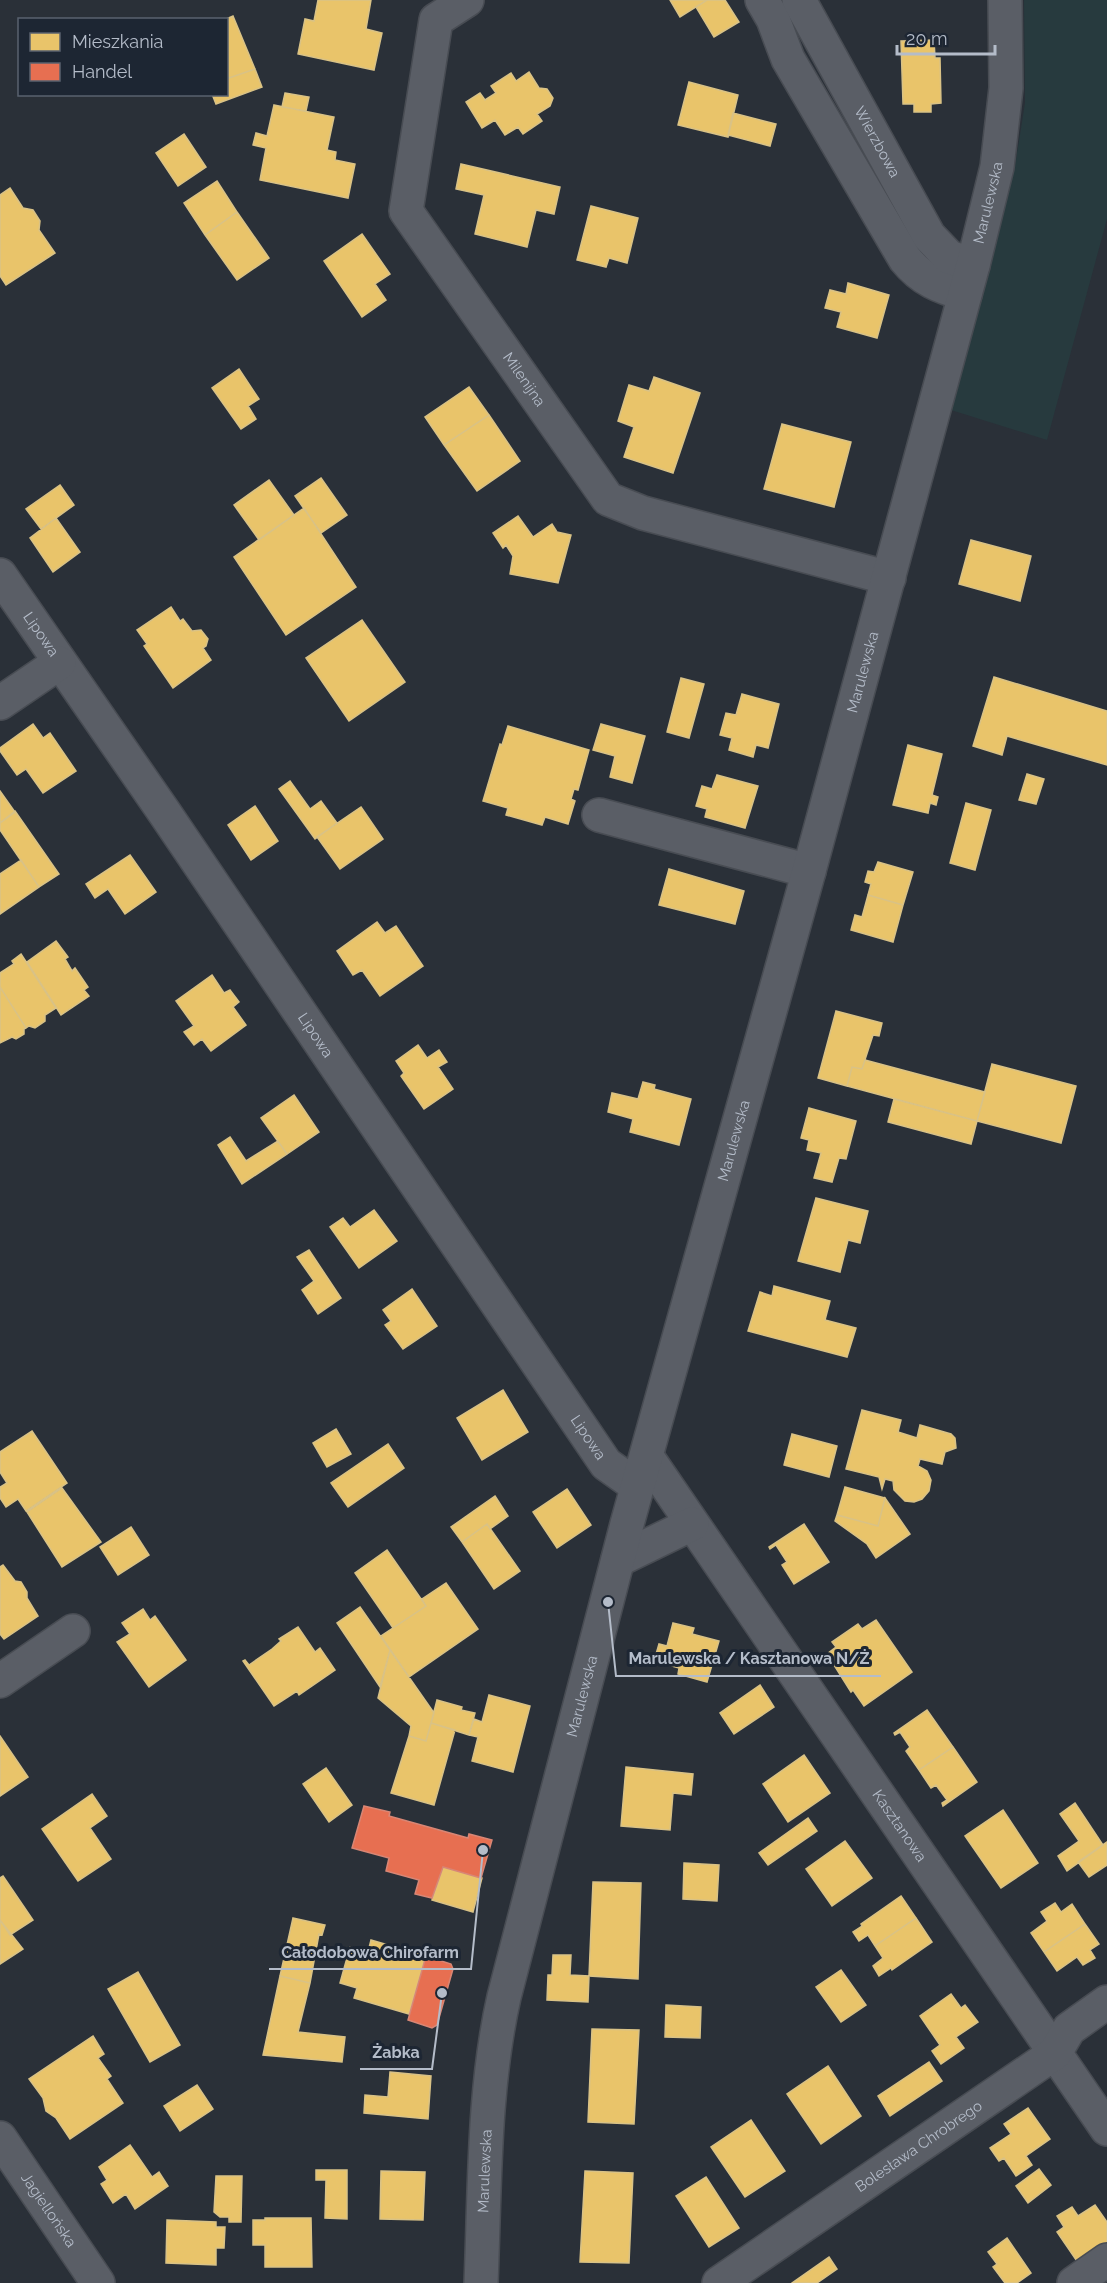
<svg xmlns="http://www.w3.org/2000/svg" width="1107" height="2283" font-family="Raleway,sans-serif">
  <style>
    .green { fill: #273a3e }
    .homes { fill: #e9c46a; stroke: #d9c286; stroke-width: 1.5 }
    .shops { fill: #e76f51; stroke: #d88675; stroke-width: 1.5 }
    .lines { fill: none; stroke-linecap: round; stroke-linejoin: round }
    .minor-casing { stroke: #484c53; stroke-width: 36 }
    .minor { stroke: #5a5e66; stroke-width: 33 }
    .labels { text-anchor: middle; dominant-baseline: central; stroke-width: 6; stroke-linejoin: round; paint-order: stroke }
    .street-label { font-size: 15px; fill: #b4bcc9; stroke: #1d2633 }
    .leader { fill: none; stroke: #b4bcc9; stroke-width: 2 }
    .callout-dot { fill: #b4bcc9; stroke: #1d2633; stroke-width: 2 }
    .callout-label { font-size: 16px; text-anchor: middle; font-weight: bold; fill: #b4bcc9; stroke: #1d2633; stroke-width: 6; stroke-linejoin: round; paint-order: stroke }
  </style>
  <rect width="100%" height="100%" fill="#2a3038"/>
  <path class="green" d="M1024,0H1107V219L1047,440L951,410L1015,166L1025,103Z"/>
  <path class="homes" d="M318,0H371L366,29L382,33L374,70L298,54L305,19L314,21Z
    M670,0H707L680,17Z
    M707,0H725L739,22L714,37L696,7Z
    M233,16L255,69L226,79V20H224Z
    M934,40L935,58H940L941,103L931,104V112H914V104H903L901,41Z
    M255,69L262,87L216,104L212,94H226V79Z
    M529,72L539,88L547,89L553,98L550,106L537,114L542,121L523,134L518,127L505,135L495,120L482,128L466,102L480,93L485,100L496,93L491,86L511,73L516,81Z
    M689,82L738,95L728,137L678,125Z
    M285,93L309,97L306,111L282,107Z
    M274,105L334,117L327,150L336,152L335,160L355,164L348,198L260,180L266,148L253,145L256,133L267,136Z
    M733,113L776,124L770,146L728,135Z
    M184,134L206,167L178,186L156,153Z
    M461,164L560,187L554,214L536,210L527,247L475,234L484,195L456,189Z
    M217,181L237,212L205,235L184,203Z
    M10,188L23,208L33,210L40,221L39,230L55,253L6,285L0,276V195Z
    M591,206L638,218L627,263L609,258L606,267L577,260Z
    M237,212L269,258L237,280L205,235Z
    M362,234L390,274L375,284L386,300L362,317L324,261Z
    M848,283L889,295L877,338L837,327L841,312L825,308L830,290L846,294Z
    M239,369L259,399L248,406L256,419L241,429L212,388Z
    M654,377L700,393L673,473L624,457L634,427L618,421L629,385L649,391Z
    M469,387L489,415L444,445L425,417Z
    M489,415L520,461L477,491L444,445Z
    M782,424L851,442L834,507L764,489Z
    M321,478L347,515L321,533L295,496Z
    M269,480L294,515L259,540L234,505Z
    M60,485L74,505L41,529L26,509Z
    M304,508L356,587L286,635L234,557Z
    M518,516L533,537L552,524L557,532L571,535L558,583L510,574L513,556L506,545L503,548L493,533Z
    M56,518L80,552L53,572L30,538Z
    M971,540L1031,556L1020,601L959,584Z
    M171,607L180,621L183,619L192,631L201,630L208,639L206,646L203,648L211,660L173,688L144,646L147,644L137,630Z
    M362,620L405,682L349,721L306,658Z
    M994,677L1107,711V765L1007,736L1002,755L973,746Z
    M681,678L704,684L689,738L667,732Z
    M742,694L779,704L768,748L756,745L753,757L729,750L732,738L720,735L726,713L736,715Z
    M33,724L43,738L50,733L76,771L43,793L26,769L17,775L0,751V748Z
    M601,724L645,736L632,783L610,777L615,756L593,750Z
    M508,726L589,750L578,790L574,789L571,799L575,801L568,824L545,817L542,825L506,815L508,808L483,801L500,744L502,745Z
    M908,745L942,754L932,795L938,797L936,805L930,803L928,813L893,805Z
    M1027,774L1044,779L1036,804L1019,800Z
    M717,775L758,786L745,828L705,817L707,809L696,806L702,786L712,789Z
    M290,781L310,809L321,801L337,823L315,839L279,789Z
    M0,791L15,812L0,823Z
    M966,803L991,810L975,870L950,863Z
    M255,806L278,841L251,860L228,825Z
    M361,807L383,839L340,869L317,837Z
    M15,811L59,874L39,887L0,830V823Z
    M130,855L156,892L125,914L108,889L95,898L86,884Z
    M21,860L39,887L0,914V874Z
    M878,862L913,872L903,905L868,895L871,884L865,882L868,871L874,872Z
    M669,869L744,891L735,924L659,905Z
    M868,895L903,905L893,942L851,930L855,915L862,917Z
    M377,922L385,933L396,926L423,966L380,996L362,970L353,975L337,951Z
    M56,941L68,957L65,959L72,971L75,968L88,987L84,990L89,996L61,1015L27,962Z
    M21,954L56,1008L45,1015V1021L35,1028L29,1026L26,1028L0,987V973L14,964L12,961Z
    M212,975L224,993L230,990L239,1002L233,1007L246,1025L211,1051L202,1039L194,1045L184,1032L194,1026L176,1001Z
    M0,987L26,1028L24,1029V1034L16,1039L12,1037L0,1043Z
    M836,1011L882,1023L879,1036L873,1035L862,1069L852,1067L847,1086L818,1078Z
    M418,1045L427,1058L439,1050L447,1062L438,1067L453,1089L424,1109L401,1076L404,1073L396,1061Z
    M865,1060L985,1092L977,1121L847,1086L852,1067L862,1069Z
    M992,1064L1076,1086L1061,1143L977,1121Z
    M643,1082L655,1085L654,1089L691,1099L679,1145L630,1132L633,1119L608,1112L612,1093L638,1099Z
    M294,1095L319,1132L287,1154L261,1118Z
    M894,1099L977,1121L971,1144L888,1122Z
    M809,1108L856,1121L846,1159L839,1158L832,1182L814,1178L821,1153L807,1150L809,1140L801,1138Z
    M230,1137L246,1161L278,1141L287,1154L242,1184L218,1145Z
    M816,1198L868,1211L860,1243L848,1240L840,1272L798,1261Z
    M374,1210L397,1241L359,1268L330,1227L343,1218L350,1227Z
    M309,1250L341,1298L318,1314L302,1290L314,1281L297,1257Z
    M774,1286L830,1301L825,1320L856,1328L847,1357L748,1331L760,1292L772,1296Z
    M412,1289L437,1326L403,1349L385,1325L391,1321L383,1310Z
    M503,1390L528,1432L482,1460L457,1418Z
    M862,1410L901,1420L898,1432L917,1438L920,1425L951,1434L955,1438L956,1448L945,1452L942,1464L920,1459L918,1466L927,1471L931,1480L929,1491L922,1499L914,1502L905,1501L894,1490L893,1481L885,1479L882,1489L879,1477L846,1469Z
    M336,1429L351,1454L327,1467L313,1443Z
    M32,1431L67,1483L26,1511L18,1499L6,1507L0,1498V1487L7,1483L0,1472V1452Z
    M792,1434L837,1446L829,1477L784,1465Z
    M388,1444L404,1468L348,1507L331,1483Z
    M845,1487L885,1498L878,1526L837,1515Z
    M62,1488L101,1542L62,1567L27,1512Z
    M567,1489L591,1525L557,1548L533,1512Z
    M495,1496L508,1516L490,1529L487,1524L462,1542L451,1527Z
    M885,1498L910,1534L876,1558L867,1544L835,1521L837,1515L878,1526Z
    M487,1524L520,1571L494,1589L462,1542Z
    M804,1524L829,1562L794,1584L782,1565L787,1562L776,1545L770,1549L769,1547Z
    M131,1527L149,1555L118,1575L100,1547Z
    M387,1550L426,1606L393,1628L355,1573Z
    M3,1565L15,1581L21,1582L27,1592V1598L38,1616L4,1639L0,1634V1567Z
    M446,1583L478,1629L409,1677L381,1636L426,1606L422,1599Z
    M360,1607L390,1650L380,1687L337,1623Z
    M143,1609L150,1620L155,1616L186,1660L149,1687L117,1642L130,1634L122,1623Z
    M876,1620L912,1672L864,1706L853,1690L851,1692L827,1654L836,1647L832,1642L858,1624L862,1629Z
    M673,1623L694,1628L692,1634L719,1641L707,1682L678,1674L679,1668L654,1661L659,1644L667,1646Z
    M298,1627L315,1652L320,1648L335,1670L299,1695L297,1691L274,1706L243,1661L245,1660L249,1665L272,1649L281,1641L279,1639Z
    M390,1650L434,1713L426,1741L409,1736L411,1726L378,1698Z
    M760,1685L774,1707L734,1734L720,1713Z
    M489,1695L530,1706L513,1772L472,1761L478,1737L469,1735L474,1719L482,1722Z
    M437,1700L462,1707L461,1710L475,1713L469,1735L431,1723Z
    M927,1710L953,1747L919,1770L906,1751L910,1747L900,1732L895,1735L894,1733Z
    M431,1723L455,1730L434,1805L391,1793L409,1736L426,1741Z
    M0,1736L28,1777L0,1796Z
    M953,1747L977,1782L943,1806L942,1803L947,1800L936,1785L931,1788L919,1770Z
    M804,1755L830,1793L788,1822L763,1784Z
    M626,1767L693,1774L691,1795L673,1793L670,1830L621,1826Z
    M326,1768L352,1805L329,1822L303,1784Z
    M92,1794L107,1816L90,1828L111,1859L78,1881L42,1829Z
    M1075,1803L1103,1845L1067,1871L1058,1856L1079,1841L1060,1814Z
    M1003,1810L1038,1863L1001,1888L965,1836Z
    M808,1818L817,1831L768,1865L759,1853Z
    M845,1841L872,1878L832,1906L806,1869Z
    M1107,1842V1865L1089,1877L1078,1862Z
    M684,1863L719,1865L717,1901L683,1899Z
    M443,1867L482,1878L473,1912L432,1900Z
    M3,1876L33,1920L10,1935L0,1920V1878Z
    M593,1882L641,1883L638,1979L589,1976Z
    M901,1896L916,1918L875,1946L868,1935L859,1941L853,1932L862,1926L861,1924Z
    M1055,1903L1061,1912L1072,1904L1085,1924L1044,1952L1031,1933L1047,1921L1041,1912Z
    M293,1918L325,1925L322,1935L319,1934L310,1983L280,1976Z
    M916,1918L932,1942L892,1970L891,1968L879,1976L873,1966L883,1958L875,1946Z
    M0,1920L23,1949L0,1964Z
    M1085,1924L1099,1944L1090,1950L1095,1958L1083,1965L1077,1957L1057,1971L1044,1952Z
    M371,1940L426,1956L409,2014L354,1998L357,1988L340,1983L350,1947L368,1952Z
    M553,1955H571L570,1975L589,1976L588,2002L547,2000L548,1975H552Z
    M841,1970L866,2005L841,2022L816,1987Z
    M138,1972L180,2045L150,2062L108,1989Z
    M280,1976L310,1983L298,2032L345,2037L342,2062L263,2055Z
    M951,1994L961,2008L965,2005L978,2022L956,2037L964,2048L941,2064L932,2051L940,2045L920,2016Z
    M666,2005L701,2007L700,2038L665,2037Z
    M592,2029L639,2030L634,2124L588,2122Z
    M93,2036L104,2054L98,2058L111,2076L107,2079L123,2103L70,2139L56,2118L46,2111L43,2098L29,2079Z
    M929,2062L942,2081L890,2116L878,2096Z
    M828,2066L861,2116L821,2144L787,2094Z
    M390,2072L431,2076L428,2119L364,2113L365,2095L388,2097Z
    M197,2085L213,2109L180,2131L164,2106Z
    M1028,2108L1050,2139L1026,2156L1032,2165L1016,2176L1004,2158L999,2161L990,2148L1011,2134L1004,2124Z
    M751,2120L785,2171L745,2197L711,2147Z
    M130,2145L152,2177L159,2172L168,2186L135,2209L126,2194L113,2203L101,2184L107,2180L99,2167Z
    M1039,2169L1051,2185L1028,2203L1016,2186Z
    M316,2170H347V2219L325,2218L326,2180H316Z
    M381,2171L425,2172L423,2220L380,2219Z
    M585,2171L633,2173L629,2263L580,2262Z
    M216,2176H242L241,2222H229V2217H220L214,2212Z
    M706,2177L739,2228L709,2247L676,2196Z
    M1095,2205L1107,2222V2254L1083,2270L1057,2232L1064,2227L1057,2216L1072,2207L1078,2216Z
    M265,2218H311L312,2267H265V2245H253V2220H265Z
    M167,2220L216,2222V2227H225L224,2248H216V2265L166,2263Z
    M1007,2238L1031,2273L1017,2283H1005L993,2267L997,2264L988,2252Z
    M829,2257L837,2269L817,2283H792Z"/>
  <path class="shops" d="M364,1806L390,1812L389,1816L468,1838L469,1834L492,1840L481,1878L443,1867L432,1898L415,1894L419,1880L386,1871L389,1858L352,1848Z
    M426,1956L451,1964L453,1969L437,2025L432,2028L408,2020Z"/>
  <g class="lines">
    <g class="minor-casing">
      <g id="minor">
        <path id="s1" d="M467,0L436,20L406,211L608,499L643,513L889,578"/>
        <path d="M762,0L773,19L788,59L905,259C922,280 940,287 965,294"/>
        <path id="s2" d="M799,0L929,236L949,257L973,265"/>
        <path id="s3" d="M0,575L164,812L606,1464L637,1486"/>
        <path d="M0,703L59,663"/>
        <path d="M599,815L809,871"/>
        <path id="s4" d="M647,1457L1107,2129"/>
        <path d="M618,1560L692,1524"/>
        <path d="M0,1681L73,1631"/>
        <path id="s5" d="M0,2138L98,2283"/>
        <path id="s6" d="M481,2283C485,2188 483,2090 504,1997L627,1524L809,871L973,265L997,167L1006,88L1005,0"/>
        <path id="s7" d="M719,2283L1055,2053L1069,2029L1107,2002"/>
        <path d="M1074,2283L1107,2260"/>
      </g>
    </g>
    <use href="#minor" class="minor"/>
  </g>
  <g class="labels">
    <g class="street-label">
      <text stroke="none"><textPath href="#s2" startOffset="162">Wierzbowa</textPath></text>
      <text stroke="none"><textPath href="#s6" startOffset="2146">Marulewska</textPath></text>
      <text stroke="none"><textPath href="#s1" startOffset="436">Milenijna</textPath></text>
      <text stroke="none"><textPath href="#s3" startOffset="72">Lipowa</textPath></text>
      <text stroke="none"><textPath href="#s6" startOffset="1660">Marulewska</textPath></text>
      <text stroke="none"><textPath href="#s3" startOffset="558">Lipowa</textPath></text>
      <text stroke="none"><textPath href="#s6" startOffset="1174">Marulewska</textPath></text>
      <text stroke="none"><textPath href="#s3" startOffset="1044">Lipowa</textPath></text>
      <text stroke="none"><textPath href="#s6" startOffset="598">Marulewska</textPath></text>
      <text stroke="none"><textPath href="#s4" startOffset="447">Kasztanowa</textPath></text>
      <text stroke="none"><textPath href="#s7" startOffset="242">Bolesława Chrobrego</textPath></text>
      <text stroke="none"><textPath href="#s6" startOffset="112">Marulewska</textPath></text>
      <text stroke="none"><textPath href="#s5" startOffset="87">Jagiellońska</textPath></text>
    </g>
  </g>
  <path class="leader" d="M608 1602L616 1676H881M483 1850L471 1969H269M442 1993L432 2069H360"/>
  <g class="callout-dot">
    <circle cx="608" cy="1602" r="6"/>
    <circle cx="483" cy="1850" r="6"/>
    <circle cx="442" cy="1993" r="6"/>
  </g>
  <g class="callout-label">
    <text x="749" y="1664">Marulewska / Kasztanowa N/Ż</text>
    <text x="370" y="1958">Całodobowa Chirofarm</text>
    <text x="396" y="2058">Żabka</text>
  </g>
  <rect x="18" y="18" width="210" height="78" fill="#1d2633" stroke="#59626f" stroke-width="1.5"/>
  <rect x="30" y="33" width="30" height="18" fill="#e9c46a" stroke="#59626f" stroke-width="1.5"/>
  <text x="72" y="48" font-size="18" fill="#b4bcc9">Mieszkania</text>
  <rect x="30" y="63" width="30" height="18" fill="#e76f51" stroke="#59626f" stroke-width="1.5"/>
  <text x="72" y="78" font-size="18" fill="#b4bcc9">Handel</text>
  <path d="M897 45v9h98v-9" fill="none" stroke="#b4bcc9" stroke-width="3"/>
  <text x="906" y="45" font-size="18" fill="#b4bcc9" stroke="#1d2633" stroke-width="4.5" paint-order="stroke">20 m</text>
</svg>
